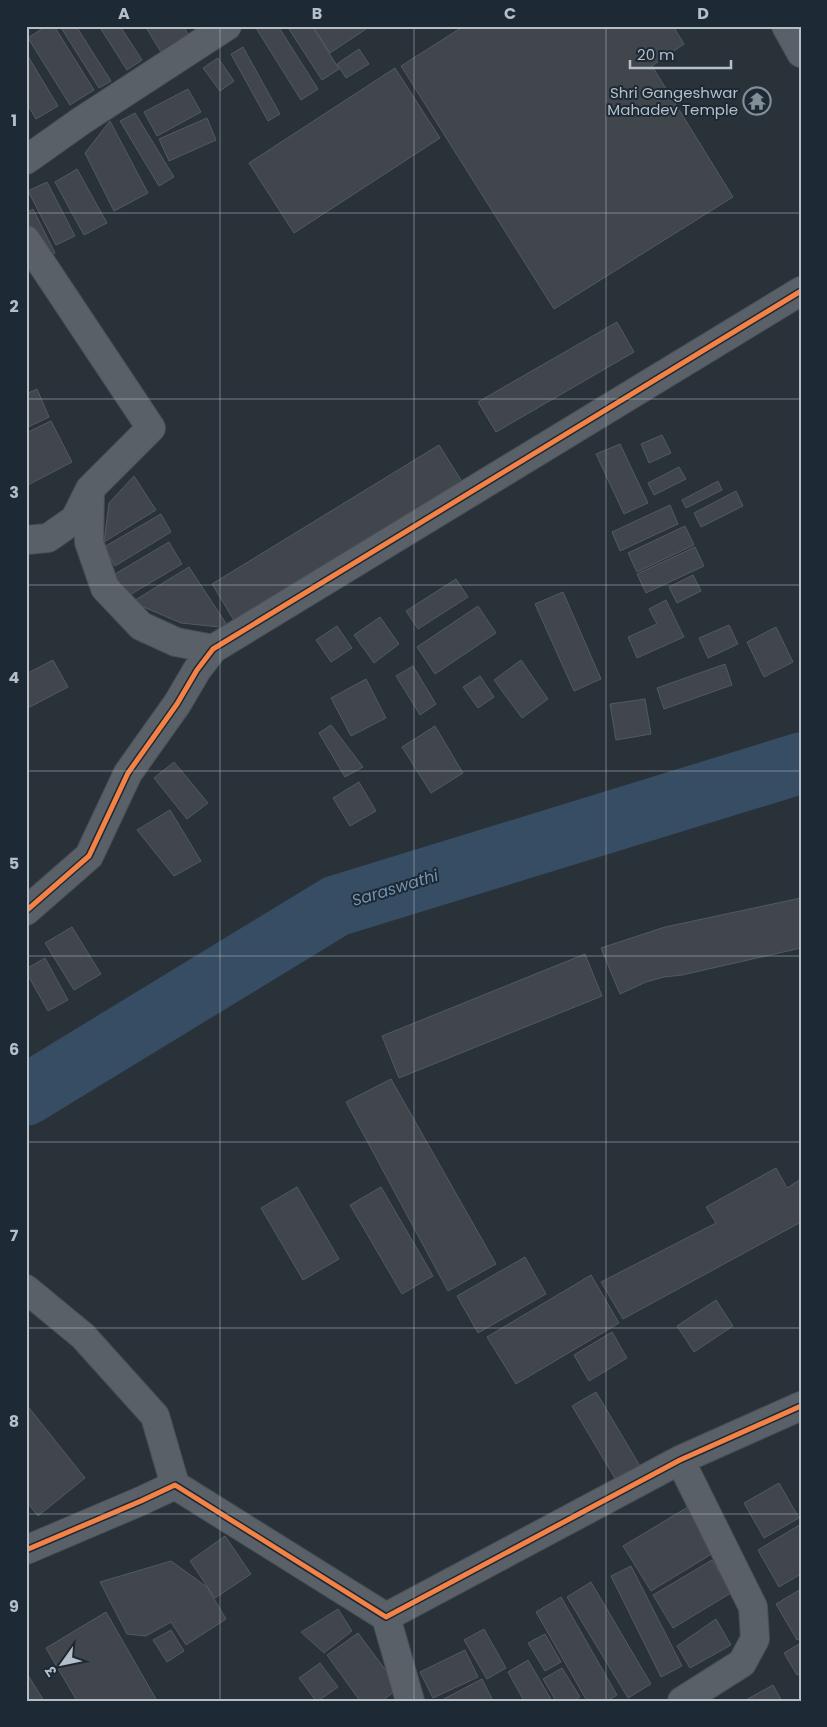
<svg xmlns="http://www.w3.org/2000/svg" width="827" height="1727" font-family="Poppins,'Noto Sans Devanagari',sans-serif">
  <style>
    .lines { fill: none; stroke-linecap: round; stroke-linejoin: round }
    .river { stroke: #364d63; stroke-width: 61 }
    .building { fill: #40464c; stroke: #525a61 }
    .minor-casing { stroke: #484e54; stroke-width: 30 }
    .minor { stroke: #5a6067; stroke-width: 28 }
    .cycleway-casing { stroke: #1d2934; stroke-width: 8 }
    .cycleway { stroke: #f48246; stroke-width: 5 }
    .grid { fill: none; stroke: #b4bfca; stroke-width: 1; stroke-opacity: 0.55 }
    .labels { text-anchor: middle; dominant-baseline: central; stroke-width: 4; stroke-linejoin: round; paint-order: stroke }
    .poi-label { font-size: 15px; fill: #b4bfca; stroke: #1d2934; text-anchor: end }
    .water-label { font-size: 16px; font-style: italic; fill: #7393ae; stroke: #1d2934 }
    .neatline { fill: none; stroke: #b4bfca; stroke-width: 2 }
    .grid-label { font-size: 16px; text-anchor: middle; font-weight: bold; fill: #b4bfca }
  </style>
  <rect width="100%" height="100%" fill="#2a3239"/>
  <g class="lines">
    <path class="river" d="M26,1095L336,906L801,763"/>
  </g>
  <path class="building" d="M46,26H54L94,90L70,105L28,38Z
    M60,26H76L111,81L99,88Z
    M99,26H120L142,60L127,70Z
    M145,26H183L194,43L166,60Z
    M258,26H278L318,89L301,100L256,28Z
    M287,26H312L339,69L322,80Z
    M313,26H364L366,29L330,53Z
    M464,26H673L684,44L652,66L733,197L554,309L401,66Z
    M243,47L280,114L268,121L231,54Z
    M359,49L369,64L346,78L337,64Z
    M26,53L58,106L36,119L26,102Z
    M218,58L234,81L220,91L203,68Z
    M395,68L440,138L294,233L249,163Z
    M188,89L201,112L157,136L144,112Z
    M135,113L174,177L159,186L120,121Z
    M207,118L216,140L169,161L159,139Z
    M110,121L148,193L114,211L85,153Z
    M77,169L107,223L84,235L55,182Z
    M47,182L75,236L56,245L28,191Z
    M33,209L55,253L42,259L26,228V213Z
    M617,322L634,352L496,432L478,402Z
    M37,389L49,417L26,428V394Z
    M51,421L72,462L26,486V433Z
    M662,435L671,453L649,463L641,444Z
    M620,444L648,503L624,514L596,454Z
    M439,445L463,483L235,622L212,584Z
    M679,467L686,479L654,495L648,483Z
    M134,476L156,510L104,542L109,503Z
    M718,481L722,490L686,508L682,500Z
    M736,491L743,506L701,527L694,513Z
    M670,505L678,524L620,551L612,532Z
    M161,514L171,532L115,566L104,547Z
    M685,526L694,545L637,572L628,553Z
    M169,542L182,564L123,599L110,577Z
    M695,547L704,566L646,593L637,574Z
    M189,567L229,628L181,623L132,602Z
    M693,575L701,591L677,603L669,587Z
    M456,579L468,597L418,629L406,611Z
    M563,592L601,679L574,691L535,604Z
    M666,600L684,637L637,658L628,637L657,624L649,609Z
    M478,606L496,633L435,674L417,647Z
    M380,617L399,644L374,663L354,635Z
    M729,625L738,644L708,658L699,638Z
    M337,626L352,648L331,662L316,640Z
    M776,627L793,662L764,677L747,642Z
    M53,660L68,687L26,709V674Z
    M521,660L548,699L522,718L494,680Z
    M725,664L732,685L664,709L657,688Z
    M413,666L436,704L420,715L396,676Z
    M480,676L494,697L478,708L463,687Z
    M366,679L386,718L351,736L331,698Z
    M645,699L651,734L616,740L610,704Z
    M331,725L363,767L345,777L319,733Z
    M435,726L463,773L431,793L402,747Z
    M174,762L208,803L187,819L154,778Z
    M359,782L376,811L350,826L333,798Z
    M170,810L201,861L174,876L137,830Z
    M801,898V948L682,975L664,977L646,982L620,994L601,948L665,927Z
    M72,927L101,974L74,990L45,943Z
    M585,954L602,996L399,1078L382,1036Z
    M45,958L68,1000L48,1011L26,972V969Z
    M391,1079L496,1264L448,1291L346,1102Z
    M776,1168L787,1188L801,1179V1222L623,1319L601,1282L716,1223L706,1207Z
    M297,1187L339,1259L303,1280L261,1208Z
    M381,1187L433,1276L402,1294L350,1205Z
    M525,1257L546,1294L478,1333L457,1296Z
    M591,1275L619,1323L516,1384L487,1337Z
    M716,1300L733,1326L694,1352L677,1326Z
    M612,1332L627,1358L589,1381L574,1355Z
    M596,1392L643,1471L619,1485L572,1406Z
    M26,1404L85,1478L38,1516L26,1501Z
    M779,1483L799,1518L764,1538L744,1503Z
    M688,1507L715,1552L651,1591L623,1546Z
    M801,1524V1574L779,1587L758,1550Z
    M225,1536L251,1574L215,1598L190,1561Z
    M712,1560L731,1593L673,1628L653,1595Z
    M171,1561L207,1587L226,1619L186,1645L171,1622L146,1636L127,1634L100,1582Z
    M631,1566L682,1666L661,1677L611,1576Z
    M591,1582L651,1684L628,1698L567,1597Z
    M801,1589V1638L797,1640L776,1604Z
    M561,1597L617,1695L607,1701H587L536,1612Z
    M338,1609L352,1631L324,1653L301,1632Z
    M106,1612L156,1699L152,1701H77L46,1648Z
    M716,1619L731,1645L690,1668L677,1646Z
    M484,1629L506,1668L487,1679L464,1640Z
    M171,1630L184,1651L167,1662L153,1640Z
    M358,1633L399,1688L382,1701H360L327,1655Z
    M545,1634L561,1662L545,1671L528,1643Z
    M799,1644L801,1646V1673L797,1675L784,1653Z
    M465,1650L478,1677L433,1698L420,1672Z
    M528,1660L552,1701H524L508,1672Z
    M320,1663L338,1687L318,1701H316L299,1678Z
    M562,1668L580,1697L574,1701H556L543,1679Z
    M26,1672L44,1701H26Z
    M482,1679L493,1701H440Z
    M773,1685L782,1701H744Z"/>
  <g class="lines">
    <g class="minor-casing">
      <path id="minor" d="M786,26L801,53
        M26,160L81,121L227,26
        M26,240L151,428L90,489L75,519L48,538L26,540
        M90,493L89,542L105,588L141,626L176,642L213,649
        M26,911L89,856L128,773L177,704L197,670L213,649L801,291
        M26,1289L83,1336L155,1416L175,1485
        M680,1460L753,1607L755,1639L742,1663L682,1701
        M26,1550L141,1501L175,1485L386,1617L680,1460L801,1406
        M386,1617L410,1701"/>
    </g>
    <use href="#minor" class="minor"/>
    <g class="cycleway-casing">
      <path id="cycleway" d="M26,911L89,856L128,773L177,704L197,670L213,649L801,291
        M26,1550L141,1501L175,1485L386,1617L680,1460L801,1406"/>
    </g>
    <use href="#cycleway" class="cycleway"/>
  </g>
  <path class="grid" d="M220,26V1701M414,26V1701M606,26V1701M26,213H801M26,399H801M26,585H801M26,771H801M26,956H801M26,1142H801M26,1328H801M26,1514H801"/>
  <defs>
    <g id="temple-ring" transform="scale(1.4375)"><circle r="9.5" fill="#1d2934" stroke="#848e97" stroke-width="1.5"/><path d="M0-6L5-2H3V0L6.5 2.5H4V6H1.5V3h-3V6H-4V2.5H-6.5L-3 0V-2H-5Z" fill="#848e97"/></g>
  </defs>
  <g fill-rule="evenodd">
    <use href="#temple-ring" x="757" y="101"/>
  </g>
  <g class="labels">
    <g class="poi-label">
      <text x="738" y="92">Shri Gangeshwar<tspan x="738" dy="17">Mahadev Temple</tspan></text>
    </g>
    <g class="water-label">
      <text transform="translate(395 888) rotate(-17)">Saraswathi</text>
    </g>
  </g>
  <rect width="827" height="1727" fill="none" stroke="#1d2934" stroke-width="55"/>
  <g transform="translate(62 1664) rotate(237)" stroke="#1d2934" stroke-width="4" paint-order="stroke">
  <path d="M0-4L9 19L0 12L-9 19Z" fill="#b4bfca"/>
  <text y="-8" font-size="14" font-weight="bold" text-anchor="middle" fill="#b4bfca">उ</text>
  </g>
  <path d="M630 60v8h101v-8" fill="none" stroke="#b4bfca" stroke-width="2.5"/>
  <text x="637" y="60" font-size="15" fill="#b4bfca" stroke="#1d2934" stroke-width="4" paint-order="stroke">20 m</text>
  <rect x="28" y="28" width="772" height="1672" class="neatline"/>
  <g class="grid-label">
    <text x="124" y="19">A</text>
    <text x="317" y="19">B</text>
    <text x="510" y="19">C</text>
    <text x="703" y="19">D</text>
    <text x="14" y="126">1</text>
    <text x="14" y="312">2</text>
    <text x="14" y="498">3</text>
    <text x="14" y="683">4</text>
    <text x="14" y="869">5</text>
    <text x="14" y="1055">6</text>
    <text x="14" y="1241">7</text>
    <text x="14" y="1427">8</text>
    <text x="14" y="1612">9</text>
  </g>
</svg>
